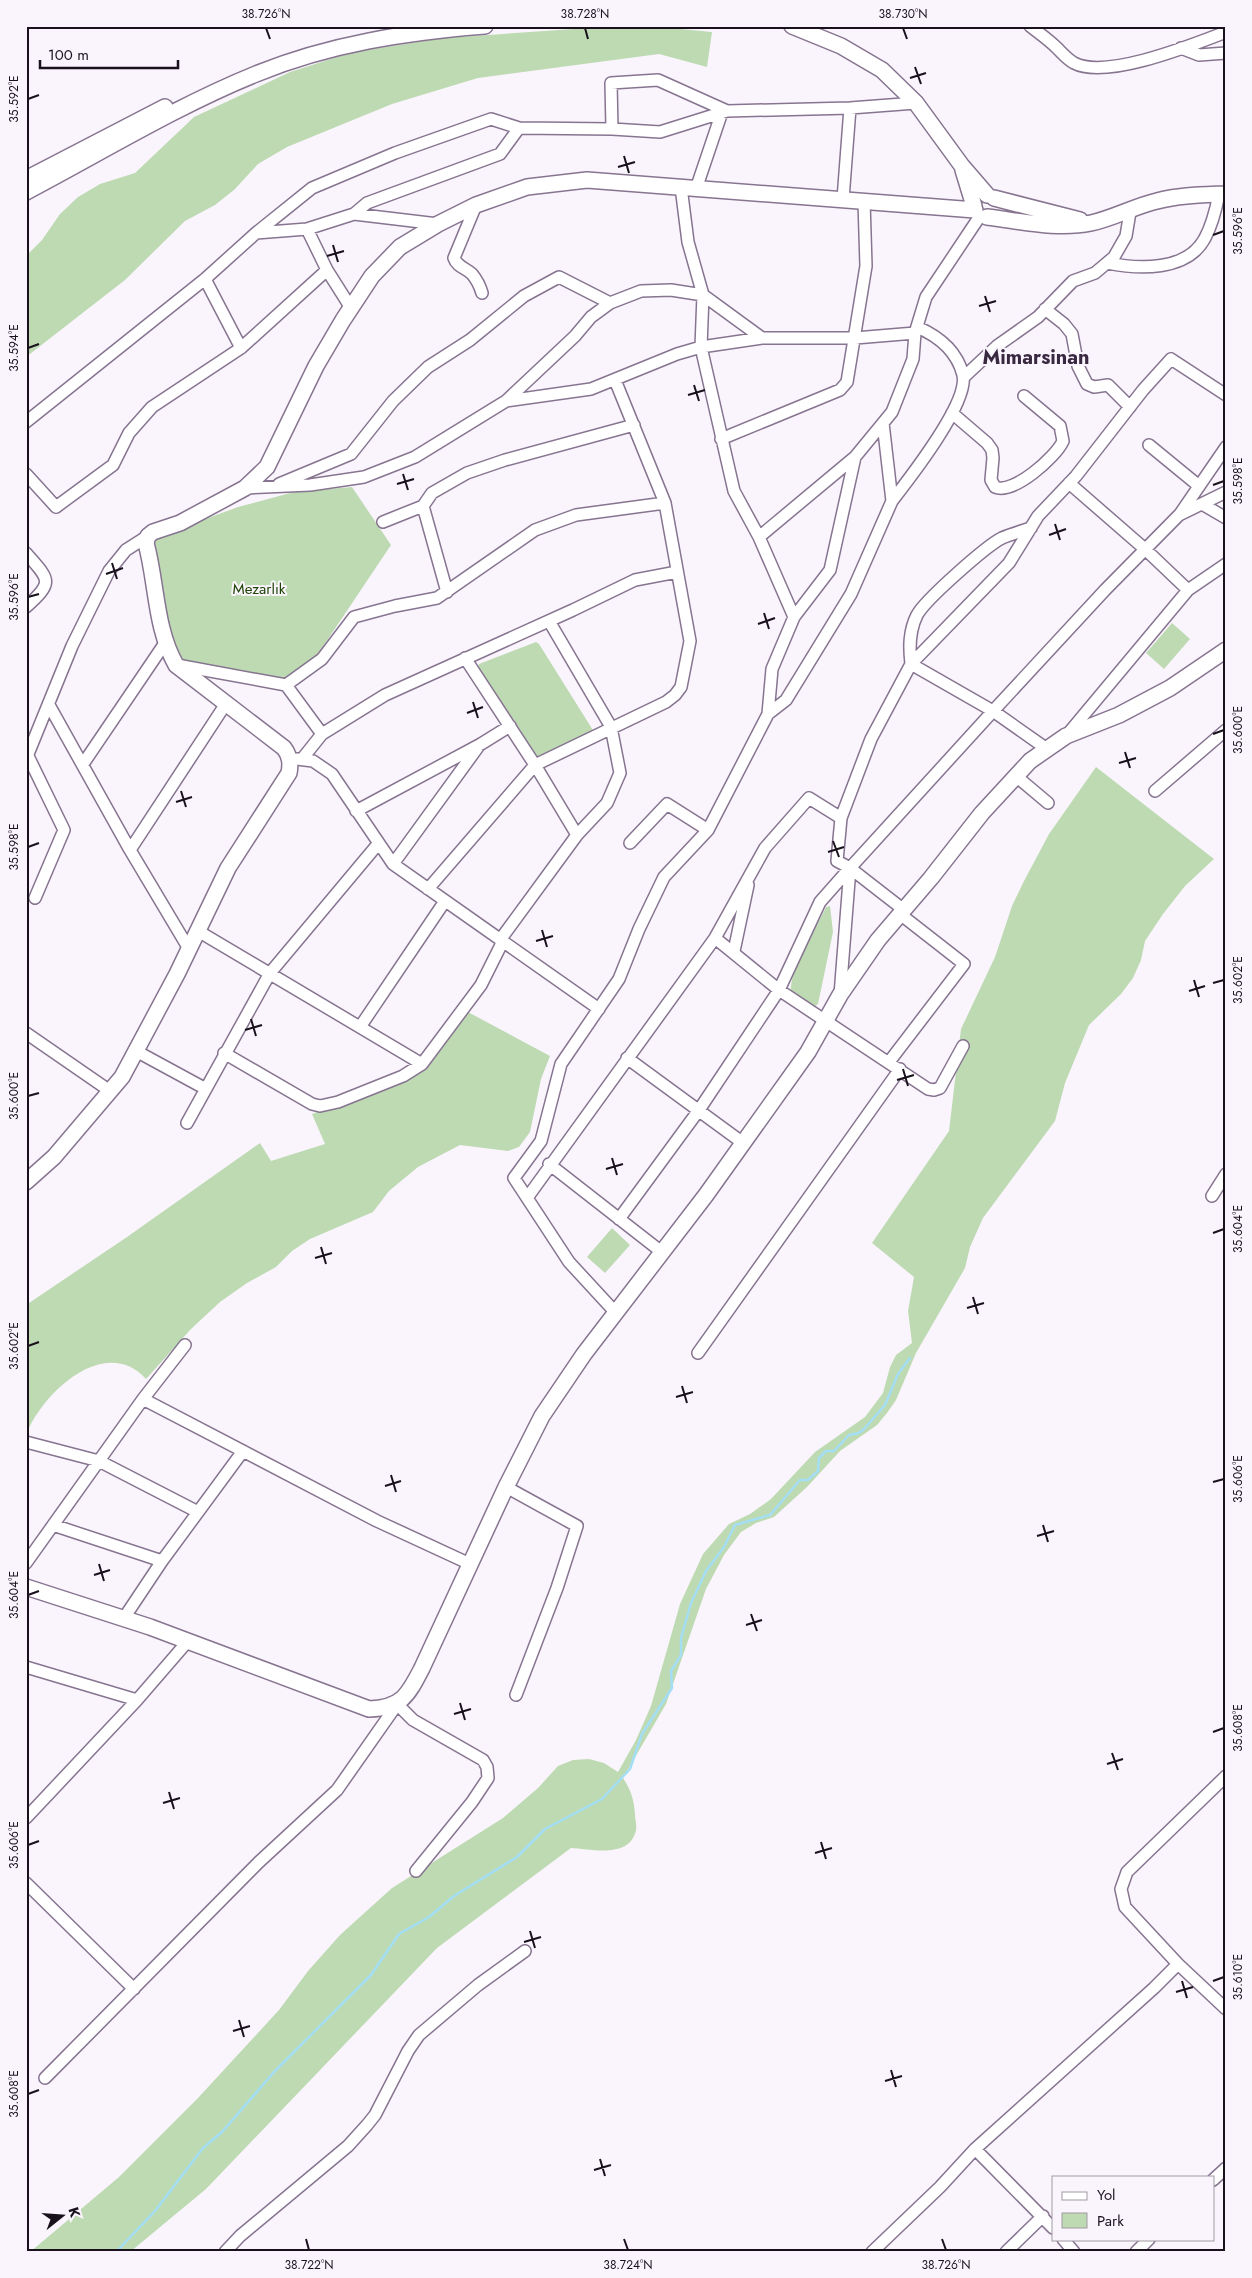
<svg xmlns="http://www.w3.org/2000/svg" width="1252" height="2278" font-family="Jost,sans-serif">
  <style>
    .green { fill: #bedab3 }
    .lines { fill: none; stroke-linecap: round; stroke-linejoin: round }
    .stream { stroke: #a3def4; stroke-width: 2.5 }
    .street-casing { stroke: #867490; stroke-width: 14 }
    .secondary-casing { stroke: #867490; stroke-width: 18 }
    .street { stroke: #fff; stroke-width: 11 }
    .secondary { stroke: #fff; stroke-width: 15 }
    .ticks { fill: none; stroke: #19121d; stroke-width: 2 }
    .labels { text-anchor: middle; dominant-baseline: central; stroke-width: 4; stroke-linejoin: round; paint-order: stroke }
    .park-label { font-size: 15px; fill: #1e4305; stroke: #faf5fc }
    .district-label { font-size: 20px; font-weight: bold; fill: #382840; stroke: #faf5fc }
    .neatline { fill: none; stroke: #19121d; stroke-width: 2 }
    .ticks-label { font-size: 12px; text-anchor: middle; fill: #19121d }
  </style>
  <rect width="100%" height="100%" fill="#faf5fc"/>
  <path class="green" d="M649,26L712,32L707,67L659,54L478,78L392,104L287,147L258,164L234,190L215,205L185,221L125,280L26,357V256L42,240L60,214L78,197L100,184L135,173L194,117L290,72L353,52L444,38L573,29Z
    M352,487L391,545L316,657L281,681L180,659L166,615L153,545L156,537L238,507L294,492Z
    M1172,623L1190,639L1164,669L1146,653Z
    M536,642L539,644L596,735L535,762L476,676L479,664Z
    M1096,767L1214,859L1185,886L1163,914L1145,941L1141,960L1133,978L1121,994L1089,1025L1065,1083L1055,1121L983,1218L970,1247L965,1268L916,1353L896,1400L887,1413L877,1425L840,1451L807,1487L774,1517L756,1523L741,1532L724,1555L706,1589L666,1704L623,1778C631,1790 634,1800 635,1814C635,1820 637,1824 636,1830C630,1859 592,1849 571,1848L437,1948L206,2189L130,2252H30L119,2177L198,2098L279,2010L308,1971L340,1935L392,1888L503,1818L538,1788L558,1766L573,1760L589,1759L604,1763L618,1772L636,1740L651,1706L680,1604L703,1554L729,1524L750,1514L771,1499L815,1452L865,1417L883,1393L890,1367L896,1355L912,1343L908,1311L914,1277L872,1243L949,1131L961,1029L995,957L1012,906L1024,881L1049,834Z
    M830,906L833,932L818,1004L814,1007L791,992C789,969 816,929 826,907Z
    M466,1011L550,1056L541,1079L530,1132L519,1147L508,1151L460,1145L418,1167L389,1191L373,1212L310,1239L292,1251L276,1267L247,1283L220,1302L191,1329L146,1379C105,1334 42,1393 26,1435V1305L127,1237L260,1143L271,1161L325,1144L312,1114L406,1081L419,1068Z
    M612,1228L630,1245L605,1273L587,1257Z"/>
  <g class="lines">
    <path class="stream" d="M116,2252L155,2211L203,2148L222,2132L274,2072L371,1975L399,1934L429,1917L454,1896L517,1857L545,1829L602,1799L630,1769L642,1734L672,1688L671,1671L681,1655V1638L691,1603L706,1571L724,1547L735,1525L770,1515L800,1480H808L818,1471L819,1458L826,1451H834L849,1435L859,1433L864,1429L885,1405L898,1374L910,1358"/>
    <g class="street-casing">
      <path id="street" d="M1030,26C1039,33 1049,40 1057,48C1063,54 1067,59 1074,63C1106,80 1192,45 1226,32
        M1181,48L1199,55L1226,53
        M612,129L611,83L658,80L727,111L850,108L916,103
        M681,187L688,242L703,295L701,347L734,491L759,537L794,617
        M696,189L722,112
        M843,199L850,108
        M476,205L454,258C457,267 466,268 472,274C477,280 480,286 482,293
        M354,214L367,203L500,154L519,128L612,129L660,132L727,111
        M307,229L354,214L438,224
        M256,233L312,188L395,153L491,119L519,128
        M1107,263C1138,269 1187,272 1205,238C1212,225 1216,209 1219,194
        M205,279L241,348
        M1045,309L1064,324L1072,334L1078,366L1087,384L1094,387L1108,385L1130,407
        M964,377L997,346L1038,317L1073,281L1095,273L1114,257L1126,236L1130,212
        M506,401L575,336L591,317L610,303L641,291L671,290L703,295L762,338
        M952,413L987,443L992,450L993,458L991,480L995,487C1013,495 1056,457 1063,441L1060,426L1024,396
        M26,422L205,279L256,233L307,229L327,270L351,308
        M721,439L840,390L847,382L866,266L864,201
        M1149,445L1199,486
        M26,474L56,507L113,465L129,433L152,407L241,348L327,270
        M1069,483L1146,550L1188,590
        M279,484L351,454L393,401L428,367L470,340L524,296L559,277L610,303
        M245,488L310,485L364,477L415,457L506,401L591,389L677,354L701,347L762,338H855L915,333
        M892,501C909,479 969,403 963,375C957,351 938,336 917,327
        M1202,504L1226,518
        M423,506L447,592
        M1180,514L1226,447
        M383,522L423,506L432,493L467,473L505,460L634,425
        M759,537L855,457L892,412L913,359L915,333L926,297L980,216
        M26,553C49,580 55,581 26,607
        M465,658L535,765L577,835
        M911,664L1009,563L1038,516L1076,476L1143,390L1171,359L1226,395
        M911,664C909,647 909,631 917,615C925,600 986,546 1002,538C1011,534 1022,531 1031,528
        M177,665L286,685L322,659L354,617L395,606L437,598L535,530L576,515L665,503
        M286,685L322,734
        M49,705L130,850L189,949
        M768,714L786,700L851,594L892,501L883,423
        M1067,735L1188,590L1226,564
        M28,756L64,830L35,898
        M26,759L72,646L109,571L126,550L148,536
        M297,759L313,761L332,774L393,864L599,1009
        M302,759L322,734L385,695L573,610L635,580L677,572
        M83,764L165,643
        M1016,776L1048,803
        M1155,791L1226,730
        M356,811L481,744L510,726
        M630,843L667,804L708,830
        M130,850L227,702
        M393,864L478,747
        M428,889L535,765L666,702L675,695L681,687L690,641L665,503L615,380
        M904,910L850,868L837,861L841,818L871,739L911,664L993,711L1047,749
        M198,931L422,1064
        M715,938L779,990L928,1089L934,1090L940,1088L963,1046
        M500,940L577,835L607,803L620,773L611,727L549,621
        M734,951L748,885
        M840,995L850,868L994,710L1105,590L1179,515L1226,492
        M360,1027L445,901
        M26,1033L110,1091
        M136,1051L206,1089
        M224,1053L312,1104L320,1106L338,1102L403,1076L422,1064L481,985L503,941
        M627,1058L743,1143
        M889,1062L964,964L900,914
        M187,1123L270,973L378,844
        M549,1164L663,1253
        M1212,1196L1226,1174
        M527,1198L715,938L765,848L809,798L841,818
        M619,1219L699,1110L779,990L820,902L850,868
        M616,1313L569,1262L514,1178L541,1141L561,1064L619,979L639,929L664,877L708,830L768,714L772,669L794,617L830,570L855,457
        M698,1353L900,1069
        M143,1399L377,1521L470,1564
        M26,1442L99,1461L198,1512
        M506,1487L577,1526L557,1588L516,1695
        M53,1525L162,1561
        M26,1563L143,1399L185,1345
        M124,1618L162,1561L243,1451
        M26,1667L137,1700
        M398,1705L413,1720L483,1760L487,1767L488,1778L472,1802L416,1871
        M26,1818L137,1700L188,1641
        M26,1883L134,1989
        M1178,1964L1226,2009
        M45,2078L259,1862L337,1790L398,1703
        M1213,2180L1226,2168
        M1053,2228L975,2149L1154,1988L1178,1964L1125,1907L1121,1889L1127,1872L1226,1776
        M1063,2239L1074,2252
        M225,2252L240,2236L348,2146L367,2125L375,2115L408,2051L419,2035L478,1985L525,1951
        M872,2252L940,2187L975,2149
        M1006,2252L1043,2216
        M1136,2252L1149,2239"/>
    </g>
    <g class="secondary-casing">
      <path id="secondary" d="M792,26L841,46L882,70L916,103L962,166L987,195
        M963,170L974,206
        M26,179L165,107
        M26,192C102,152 177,106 256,74C329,44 407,32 485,26
        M994,198L1080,220
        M987,217C1021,221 1057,230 1091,223C1114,218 1135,206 1157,201C1180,195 1202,195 1226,194
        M26,1182L54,1157L122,1077L177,974L228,868L289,773C291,763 290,756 284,748L176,665C155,628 157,584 146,543L148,536L153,532L180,523L245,488L267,467L316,366L343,320L372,276L400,247L438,224L476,205L527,187L587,180L975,210
        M26,1587L150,1627L369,1709C402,1708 408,1695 422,1668L506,1487L542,1416L584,1354L706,1195L808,1052L840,995L878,940L931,878L982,813L1030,761L1066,736L1119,715L1170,688L1226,650"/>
    </g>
    <use href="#street" class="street"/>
    <use href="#secondary" class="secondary"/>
  </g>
  <path class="ticks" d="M266,28L270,39M585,28L588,39M903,28L907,39M915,67L921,84M910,78L926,73M28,99L39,95M624,156L629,173M618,167L635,162M1213,235L1224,231M333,245L338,262M327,256L344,251M985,296L990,312M979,306L996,301M28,348L39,344M694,385L699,401M688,395L705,390M403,474L408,490M397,484L414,479M1213,485L1224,481M1055,524L1060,540M1049,535L1066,529M112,563L117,579M106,574L123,568M28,597L39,594M764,613L769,629M758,624L775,618M473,702L478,718M467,713L483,707M1213,734L1224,730M1125,752L1130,768M1119,763L1136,758M181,791L186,807M176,802L192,797M833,841L839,857M28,847L39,843M828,852L844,847M542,930L547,947M536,941L553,936M1194,980L1199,997M1213,983L1224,980M1189,991L1205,986M251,1019L256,1036M245,1030L262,1025M903,1069L908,1086M897,1080L914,1075M28,1096L39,1093M612,1158L617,1175M606,1169L623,1164M1213,1233L1224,1229M321,1247L326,1264M315,1258L332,1253M973,1297L978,1314M967,1308L984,1303M28,1346L39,1342M682,1386L687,1403M676,1397L693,1392M391,1475L396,1492M1213,1482L1224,1479M385,1486L401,1481M1043,1525L1048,1542M1037,1536L1054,1531M99,1564L104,1581M94,1575L110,1570M28,1595L39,1591M751,1614L757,1631M746,1625L762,1620M460,1703L465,1720M454,1714L471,1709M1213,1732L1224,1728M1112,1753L1118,1770M1107,1764L1123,1759M169,1792L174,1809M163,1803L180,1798M821,1842L826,1859M28,1845L39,1841M815,1853L832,1848M530,1931L535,1948M524,1942L541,1937M1182,1981L1187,1998M1213,1981L1224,1977M1176,1992L1193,1987M239,2020L244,2037M233,2031L250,2026M891,2070L896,2087M885,2081L902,2076M28,2094L39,2090M600,2159L605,2176M594,2170L611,2165M306,2239L309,2250M624,2239L628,2250M942,2239L946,2250"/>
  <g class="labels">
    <g class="park-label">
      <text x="259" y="589">Mezarlık</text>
    </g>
    <g class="district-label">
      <text x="1036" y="357">Mimarsinan</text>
    </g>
  </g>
  <rect width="1252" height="2278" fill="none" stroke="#faf5fc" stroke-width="55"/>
  <rect x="1052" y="2176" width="162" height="65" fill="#faf5fc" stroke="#a09aa3"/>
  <rect x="1062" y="2192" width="25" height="8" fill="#ffffff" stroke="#a09aa3"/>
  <text x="1097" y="2200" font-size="15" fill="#19121d">Yol</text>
  <rect x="1062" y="2213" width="25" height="15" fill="#bedab3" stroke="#a09aa3"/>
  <text x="1097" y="2226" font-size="15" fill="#19121d">Park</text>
  <g transform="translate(62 2216) rotate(73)" stroke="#faf5fc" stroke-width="4" paint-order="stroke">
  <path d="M0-4L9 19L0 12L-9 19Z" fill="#19121d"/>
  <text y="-8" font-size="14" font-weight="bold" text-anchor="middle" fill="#19121d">K</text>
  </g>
  <path d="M40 60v8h138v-8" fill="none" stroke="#19121d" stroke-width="2.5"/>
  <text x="48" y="60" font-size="15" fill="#19121d" stroke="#faf5fc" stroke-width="4" paint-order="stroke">100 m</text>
  <rect x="28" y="28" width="1196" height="2222" class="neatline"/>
  <g class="ticks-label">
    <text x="266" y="18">38.726°N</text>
    <text x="585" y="18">38.728°N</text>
    <text x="903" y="18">38.730°N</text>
    <text transform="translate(14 99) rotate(-90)" y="4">35.592°E</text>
    <text transform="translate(1238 231) rotate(-90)" y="4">35.596°E</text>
    <text transform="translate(14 348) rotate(-90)" y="4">35.594°E</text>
    <text transform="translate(1238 481) rotate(-90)" y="4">35.598°E</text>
    <text transform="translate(14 597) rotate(-90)" y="4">35.596°E</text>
    <text transform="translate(1238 730) rotate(-90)" y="4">35.600°E</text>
    <text transform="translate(14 847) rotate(-90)" y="4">35.598°E</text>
    <text transform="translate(1238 980) rotate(-90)" y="4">35.602°E</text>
    <text transform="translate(14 1096) rotate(-90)" y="4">35.600°E</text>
    <text transform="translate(1238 1229) rotate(-90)" y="4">35.604°E</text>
    <text transform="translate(14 1346) rotate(-90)" y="4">35.602°E</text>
    <text transform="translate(1238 1479) rotate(-90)" y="4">35.606°E</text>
    <text transform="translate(14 1595) rotate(-90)" y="4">35.604°E</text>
    <text transform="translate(1238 1728) rotate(-90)" y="4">35.608°E</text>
    <text transform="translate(14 1845) rotate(-90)" y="4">35.606°E</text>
    <text transform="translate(1238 1977) rotate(-90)" y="4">35.610°E</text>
    <text transform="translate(14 2094) rotate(-90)" y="4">35.608°E</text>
    <text x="309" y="2269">38.722°N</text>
    <text x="628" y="2269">38.724°N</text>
    <text x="946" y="2269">38.726°N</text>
  </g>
</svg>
